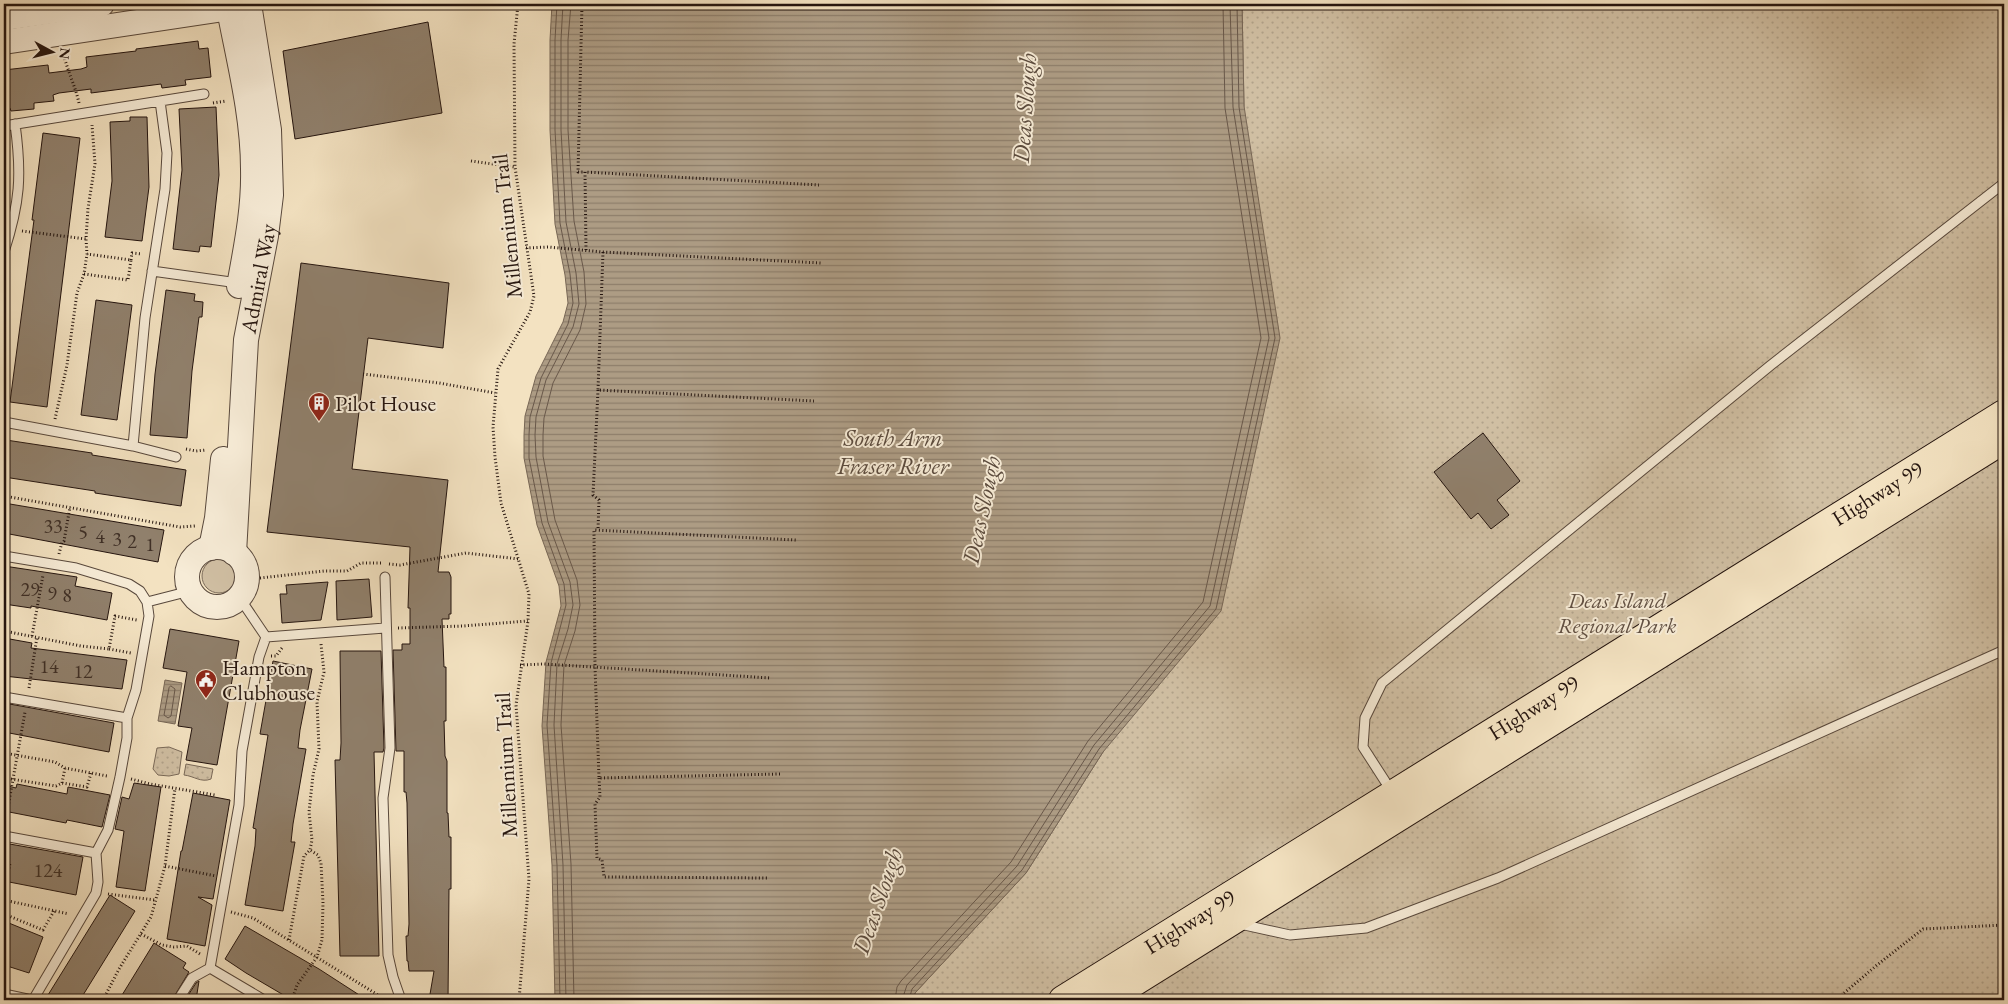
<svg xmlns="http://www.w3.org/2000/svg" width="2008" height="1004" font-family="'EB Garamond',serif">
  <style>
    .grass { fill: #d0bfa3; stroke: #7a6a59 }
    .park { fill: url(#park-dots); stroke: #7a6a59 }
    .water { fill: url(#water-rules); stroke: #765 }
    .lines { fill: none; stroke-linecap: round; stroke-linejoin: round }
    .shore { stroke: #69584a; stroke-width: 1 }
    .building { fill: #90806c; stroke: #25150f }
    .service-casing { stroke: #58483c; stroke-width: 11 }
    .tertiary-casing { stroke: #58483c; stroke-width: 26 }
    .motorway-casing { stroke: #25150f; stroke-width: 30 }
    .path { stroke: #25150f; stroke-width: 3; stroke-dasharray: 1 2.5; stroke-linecap: butt }
    .service { stroke: #f7ecd7; stroke-width: 9 }
    .tertiary { stroke: #f7ecd7; stroke-width: 24 }
    .motorway { stroke: #f3e2c1; stroke-width: 28 }
    .labels { text-anchor: middle; dominant-baseline: central; stroke-width: 4; stroke-linejoin: round; paint-order: stroke }
    .number-label { font-size: 20px; fill: #403026 }
    .street-label { font-size: 22px; fill: #25150f; stroke: #f7ecd7 }
    .poi-label { font-size: 22px; fill: #25150f; stroke: #f7ecd7; text-anchor: start }
    .park-label { font-size: 22px; font-style: italic; fill: #615043; stroke: #f7ecd7 }
    .water-label { font-size: 24px; font-style: italic; fill: #5b4b3e; stroke: #f7ecd7 }
  </style>
  <defs>
    <pattern id="park-dots" width="8" height="8" patternUnits="userSpaceOnUse" patternTransform="scale(1.25)"><rect width="8" height="8" fill="#d0bfa3"/><path d="M2 2h.1M6 6h.1" fill="none" stroke="#b2a38b" stroke-width="1.8" stroke-linecap="round"/></pattern>
    <pattern id="water-rules" width="6" height="5" patternUnits="userSpaceOnUse" patternTransform="scale(1.25)"><rect width="6" height="5" fill="#ad9c84"/><path d="M0 2.5h6" fill="none" stroke="#8d7e6a"/></pattern>
  </defs>
  <rect width="100%" height="100%" fill="#f3e2c1"/>
  <filter id="stains"><feTurbulence type="fractalNoise" baseFrequency=".004" numOctaves="4"/><feColorMatrix values="0 0 0 0 .2 0 0 0 0 .09 0 0 0 0 .02 0 0 0 .5 -.17"/></filter>
  <radialGradient id="worn" r=".72"><stop offset=".6" stop-color="#630" stop-opacity="0"/><stop offset="1" stop-color="#630" stop-opacity=".3"/></radialGradient>
  <path class="grass" d="M202 576a17 17 0 1 1 34 0a17 17 0 1 1-34 0Z"/>
  <path class="park" d="M1242,4H2004V1000H913L915,993L1026,873L1103,752L1244,106Z
    M169,747L182,752L179,774L169,776L158,775L153,769L157,748Z
    M186,764L213,769L211,779C201,783 194,776 184,775Z"/>
  <path class="water" d="M552,4H1242L1244,106L1280,338L1221,611L1103,752L1026,873L915,993L913,1000H555L552,865L542,726L546,662L561,606L559,586L537,525L524,458V435L525,416L536,376L563,322L568,303L565,275L555,224L550,130V40Z
    M165,680L182,683L175,724L158,721Z"/>
  <g class="lines">
    <path class="shore" d="M557,4L555,40V130L560,223L570,274L573,303L568,324L541,378L530,417L529,435V458L542,523L564,584L566,605L551,663L547,725L557,865L560,1000
      M563,4L561,40V130L566,222L576,273L579,304L573,327L546,380L536,417L535,435L536,457L548,522L570,582L573,605L568,629L557,664L554,725L563,865L566,1000
      M571,4L568,40V130L574,221L584,272L586,304L580,330L553,383L544,418L543,435V456L555,520L577,580L580,605L575,631L564,665L561,725L571,864L574,1000
      M171,686L175,689L171,716L168,718L164,715L169,688Z
      M895,1000L897,987L901,981L1011,862L1088,741L1203,602L1261,338L1225,108L1223,4
      M902,1000L907,985L1017,866L1094,745L1210,606L1269,338L1233,107L1230,4
      M909,1000L912,989L1022,870L1099,749L1216,609L1275,338L1239,107L1237,4"/>
  </g>
  <path class="building" d="M428,22L442,113L295,139L283,51Z
    M198,41L199,49L208,48L211,77L185,80L186,85L162,88L161,84L91,93V89L59,93L53,95L54,101L34,103V109L11,111L10,108L4,109V70L48,65L49,73L81,69L87,67L86,57L136,51V49Z
    M216,107L219,175L211,247L200,246L199,252L173,249L182,170L179,109Z
    M130,117H147L149,187L142,241L105,237L112,181L110,122L130,121Z
    M43,133L80,138L47,407L10,402L34,220H32Z
    M301,263L449,283L443,348L368,338L352,469L448,480L438,572H449L451,577V614H449V619H442L444,667H446V721H444L445,756L447,761V813H448L449,837H451V889H449L448,1000H429L434,971H409L408,961H407L406,936H408L409,924L407,803L406,792H404V751H396L393,650H402V644H410V608H408L410,547L267,532Z
    M166,290L195,294L194,301L203,302L202,317H199L192,371L187,438L150,435L155,374Z
    M96,300L132,305L117,420L81,415Z
    M1483,433L1520,481L1497,500L1509,515L1491,529L1478,513L1471,519L1434,472Z
    M6,440L92,453V455L186,470L181,506L95,493V491L4,477Z
    M4,503L164,530L158,562L4,533Z
    M4,566L77,577L75,586L112,593L107,620L31,606V608L4,604Z
    M369,579L372,617L337,620L336,581Z
    M328,582L321,620L282,623L280,594H287L286,585Z
    M170,629L239,641L217,765L186,760L192,728L178,726L187,672L163,668Z
    M4,638L32,643L31,648L127,660L122,689L4,676Z
    M340,651H381L384,748L383,752H374L379,956H340L335,760H340L341,743Z
    M273,661L312,669L300,730L298,748L306,749L293,824L291,842H295L283,911L245,905L255,846L256,829L253,828L268,735L260,734Z
    M4,703L114,723L109,752L4,732Z
    M134,783L161,787L145,891L116,887L124,831L115,829L122,797L129,799Z
    M17,784L67,794L68,787L110,795L102,827L67,820L66,823L4,811V785L16,788Z
    M193,793L230,800L213,899L198,897L212,905L205,946L167,939L181,851H182Z
    M4,843L83,857L76,895L4,881Z
    M110,895L135,911L80,1000H56L48,995Z
    M4,921L43,937L29,973L4,965Z
    M245,926L319,969L367,1000H292L246,973L225,959Z
    M154,943L186,963L183,968L189,972L172,1000H119Z
    M199,981L196,1000H185L196,983Z"/>
  <g class="lines">
    <g class="service-casing">
      <path id="service" d="M4,126L204,94
        M4,252C20,203 22,175 15,124
        M152,271L238,283
        M4,422L133,446L176,457
        M133,446L145,318L165,189L167,153L160,101
        M4,556L76,568L129,584L140,591L147,602L149,616L136,690L127,718V738L120,777L108,830L96,853L98,882L96,893L33,1000
        M385,577L390,748L383,798L388,955L393,977L401,1000
        M239,597L266,637L385,628
        M147,602L190,591
        M4,697L127,718
        M1392,792L1363,747L1365,718L1382,683L1771,365L2004,183
        M4,836L96,853
        M1240,924L1290,935L1366,928L1498,878L2004,650
        M210,968L264,1000
        M4,994L32,1000
        M178,1000L192,978L210,968L239,805L242,751L259,657L266,637"/>
    </g>
    <g class="tertiary-casing">
      <g id="tertiary">
        <path d="M228,4C238,58 253,114 253,169C254,209 246,247 239,286"/>
        <path d="M4,18L102,4"/>
        <path d="M4,42L244,6"/>
        <circle cx="217" cy="577" r="30"/>
        <path d="M211,548L217,518L223,459"/>
        <path id="s1" d="M234,553L246,340L266,236L271,195L269,130L249,4"/>
      </g>
    </g>
    <g class="motorway-casing">
      <g id="motorway">
        <path id="s2" d="M1063,1000L2004,414"/>
        <path d="M1105,1000L2004,439"/>
      </g>
    </g>
    <path class="path" d="M518,4L514,44L515,167L534,296L530,312L498,369L493,427L495,457L501,503L529,594L528,621L516,705L529,879L519,1000
      M582,4L578,172H585
      M63,52C67,70 75,85 79,103
      M213,103L226,101
      M471,161L515,167
      M22,231L86,239
      M526,248L548,247L603,252L821,263
      M586,250L585,172L819,185
      M603,252L598,390L814,401
      M131,260L132,253L142,254
      M84,274L128,280L131,260L87,254
      M363,374L439,383L495,393
      M598,390L593,495L599,500L598,530
      M55,419L67,365L77,293L84,274L87,254L86,239L88,208L95,164L92,125
      M186,449L196,451L206,450
      M4,496L180,527L195,526
      M59,554L62,542L64,541L70,507
      M389,564L400,565L466,553L519,559
      M260,578L324,571H347L361,563H383
      M398,628L463,626L528,621
      M4,631L81,646L109,649L115,616L137,620
      M32,636L43,575
      M109,649L131,653
      M271,656H276L282,648
      M520,665L544,664L771,678
      M29,688L37,637
      M4,753L55,762L65,768L107,776
      M780,774L599,778L595,667L594,530L796,540
      M4,778L56,786L62,783L87,787L91,773
      M599,778L600,797L595,804L597,858L602,860L604,877L767,878
      M131,779L150,784L215,795
      M62,783L65,768
      M5,824L25,712
      M4,862L10,863L4,894
      M4,862L6,847
      M165,866L216,876
      M108,894L155,900
      M4,900L69,914
      M231,912L253,918L378,995L387,997
      M4,914L43,930L54,911
      M141,934L162,945L174,947L187,946L200,954
      M289,940L304,856L310,850L312,840L309,812L313,775L319,749L317,702L324,672L321,644
      M103,1000L119,969L151,917L165,866L175,788
      M292,1000L297,985L317,957L322,940L323,903L321,863L318,855L310,850
      M1836,1000L1877,965L1923,929L2004,925"/>
    <use href="#service" class="service"/>
    <use href="#tertiary" class="tertiary"/>
    <use href="#motorway" class="motorway"/>
  </g>
  <defs>
    <g id="building-pin" transform="scale(1.125)"><path d="M0 17L-7.5 6A9.5 9.5 0 1 1 7.5 6Z" fill="#8f2418" stroke="#f7ecd7"/><path d="M-4-6H4V6H1V3H-1V6H-4ZM-2.5-4.3h1.7v1.8h-1.7ZM.8-4.3h1.7v1.8H.8ZM-2.5-1h1.7V.8h-1.7ZM.8-1h1.7V.8H.8Z" fill="#fff"/></g>
    <g id="civic-pin" transform="scale(1.125)"><path d="M0 17L-7.5 6A9.5 9.5 0 1 1 7.5 6Z" fill="#8f2418" stroke="#f7ecd7"/><path d="M-.6-6.5H3V-4.5H.6V-3L4-1V1h2V6H-6V1h2V-1L-.6-3ZM-1.2 2.5V6h2.4V2.5Z" fill="#fff"/></g>
  </defs>
  <g fill-rule="evenodd">
    <use href="#building-pin" x="319" y="403"/>
    <use href="#civic-pin" x="206" y="680"/>
  </g>
  <g class="labels">
    <g class="number-label">
      <text x="53" y="526">33</text>
      <text x="83" y="532">5</text>
      <text x="100" y="536">4</text>
      <text x="117" y="539">3</text>
      <text x="132" y="541">2</text>
      <text x="150" y="544">1</text>
      <text x="30" y="589">29</text>
      <text x="52" y="593">9</text>
      <text x="67" y="595">8</text>
      <text x="49" y="666">14</text>
      <text x="83" y="671">12</text>
      <text x="48" y="870">124</text>
    </g>
    <g class="street-label">
      <text transform="translate(507 226) rotate(-96)">Millennium Trail</text>
      <text stroke="none"><textPath href="#s1" startOffset="276">Admiral Way</textPath></text>
      <text stroke="none"><textPath href="#s2" startOffset="959">Highway 99</textPath></text>
      <text stroke="none"><textPath href="#s2" startOffset="554">Highway 99</textPath></text>
      <text transform="translate(506 765) rotate(-93)">Millennium Trail</text>
      <text stroke="none"><textPath href="#s2" startOffset="149">Highway 99</textPath></text>
    </g>
    <g class="poi-label">
      <text x="335" y="403">Pilot House</text>
      <text x="222" y="667">Hampton<tspan x="222" dy="25">Clubhouse</tspan></text>
    </g>
    <g class="park-label">
      <text x="1617" y="600">Deas Island<tspan x="1617" dy="25">Regional Park</tspan></text>
    </g>
    <g class="water-label">
      <text transform="translate(1024 108) rotate(-86)">Deas Slough</text>
      <text x="893" y="437">South Arm<tspan x="893" dy="28">Fraser River</tspan></text>
      <text transform="translate(981 510) rotate(-78)">Deas Slough</text>
      <text transform="translate(877 901) rotate(-71)">Deas Slough</text>
    </g>
  </g>
  <rect width="2008" height="1004" fill="none" stroke="#f3e2c1" stroke-width="20"/>
  <rect x="5" y="5" width="1998" height="994" fill="none" stroke="#25150f" stroke-width="2.5"/>
  <rect x="10" y="10" width="1988" height="984" fill="none" stroke="#25150f"/>
  <g transform="translate(52 52) rotate(97)" stroke="#f7ecd7" stroke-width="4" paint-order="stroke">
  <path d="M0-4L9 19L0 12L-9 19Z" fill="#25150f"/>
  <text y="-8" font-size="14" font-weight="bold" text-anchor="middle" fill="#25150f">N</text>
  </g>
  <rect width="100%" height="100%" filter="url(#stains)"/>
  <rect width="100%" height="100%" fill="url(#worn)"/>
</svg>
